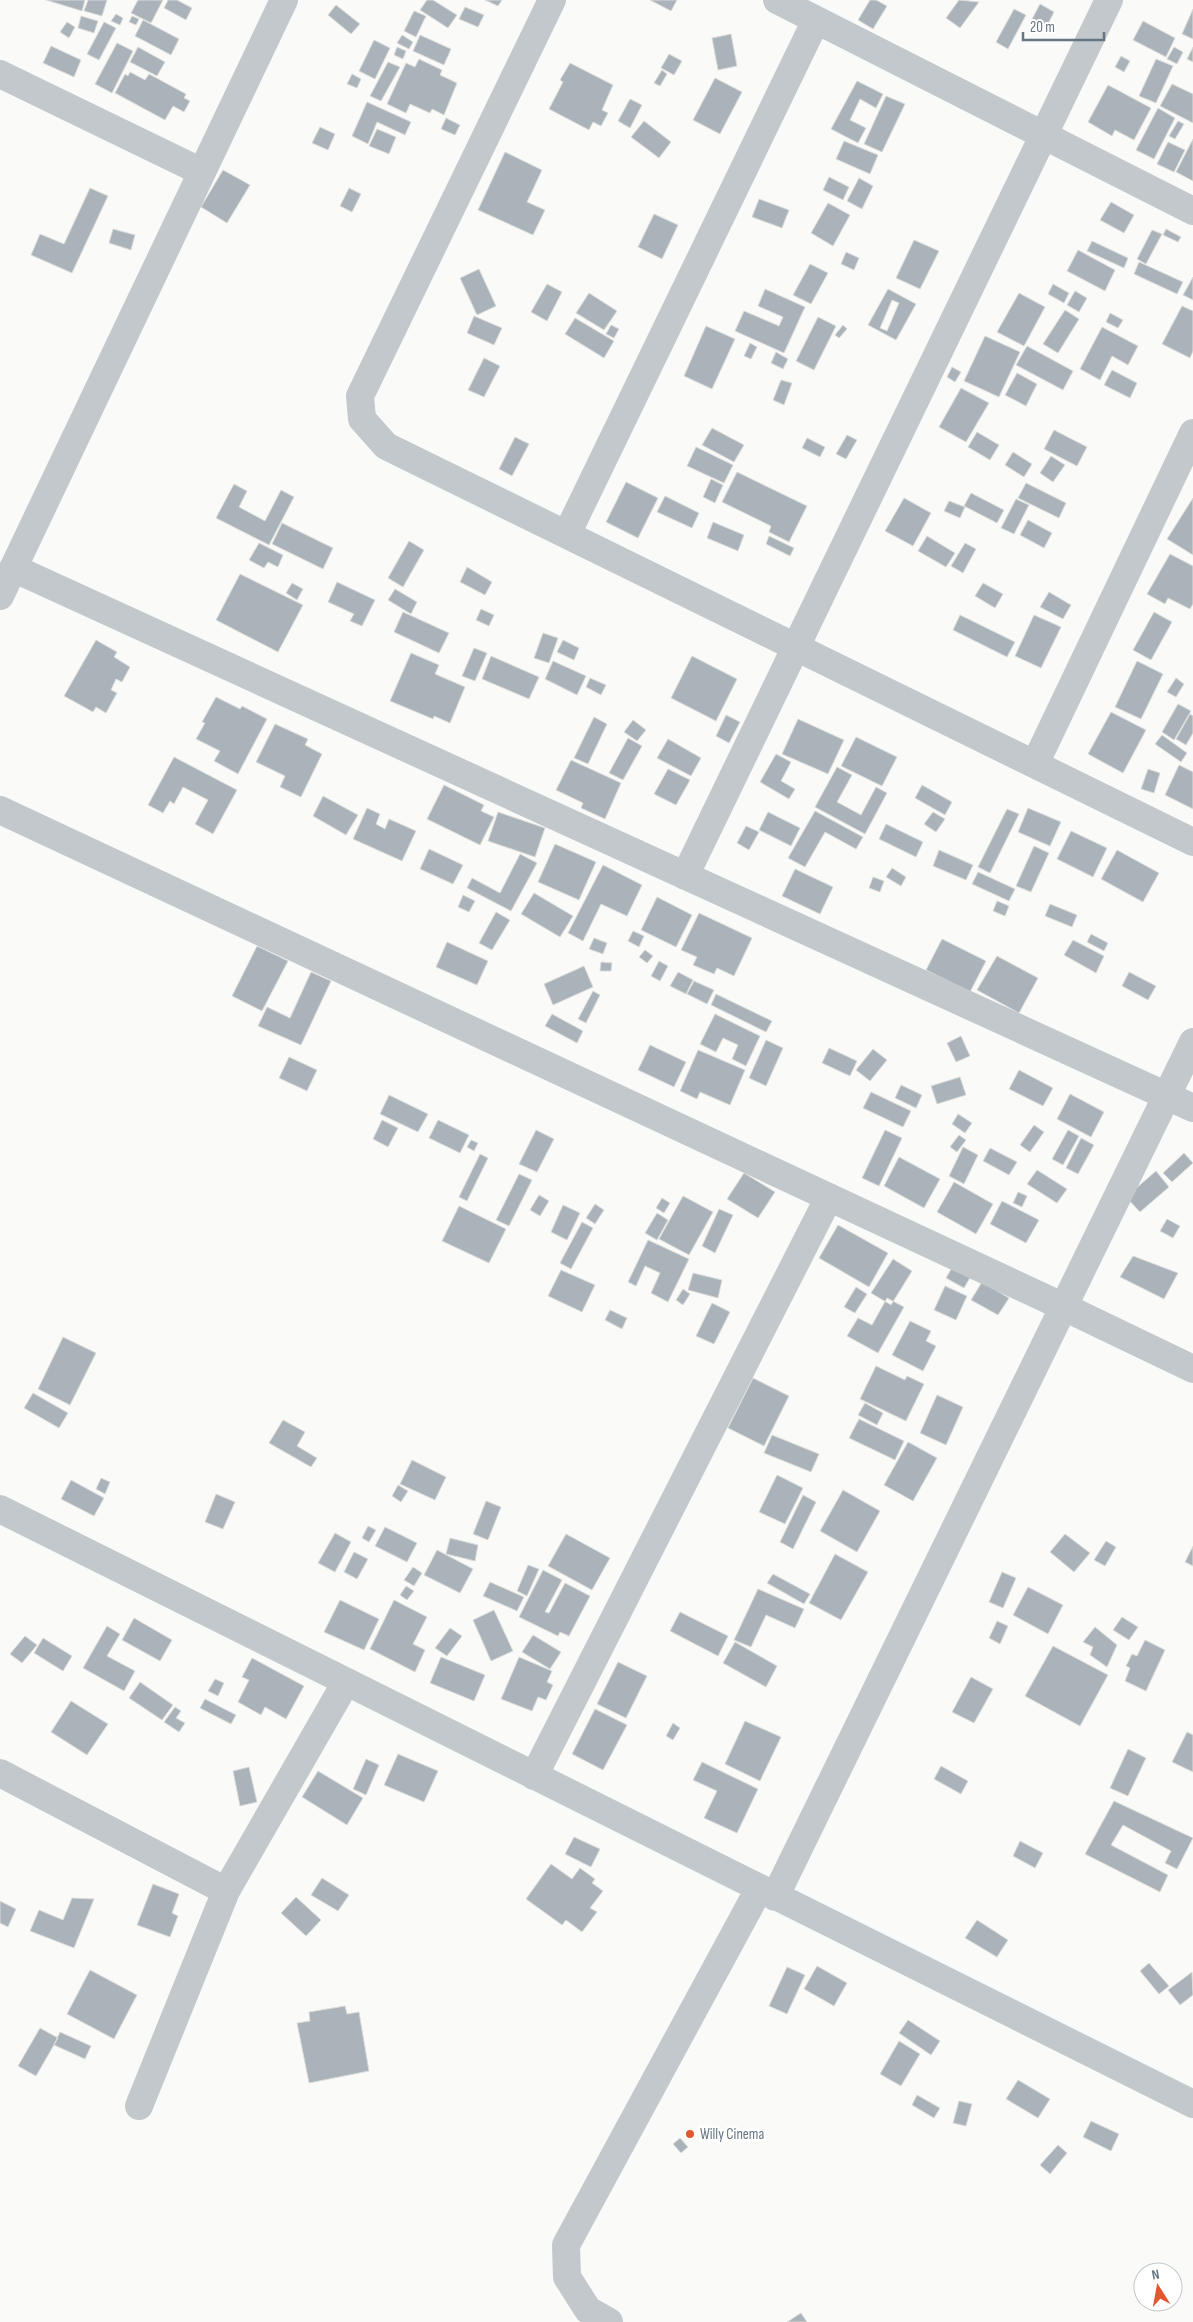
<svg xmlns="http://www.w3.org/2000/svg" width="1193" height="2322" font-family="'Sofia Sans Condensed',sans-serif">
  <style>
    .building { fill: #aab3b9; stroke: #dcdcda; fill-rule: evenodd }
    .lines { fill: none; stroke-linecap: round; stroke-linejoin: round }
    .street { stroke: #c3c8cc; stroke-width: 28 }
    .poi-dot { fill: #e4572e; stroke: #fff; stroke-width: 2 }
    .labels { text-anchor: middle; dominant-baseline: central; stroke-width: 5; stroke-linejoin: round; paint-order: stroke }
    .poi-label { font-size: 15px; fill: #657683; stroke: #fff; text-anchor: start }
  </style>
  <rect width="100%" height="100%" fill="#fafaf8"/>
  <path class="building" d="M46,0H85L82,11Z
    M88,0H107L102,16L84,11Z
    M138,0H163L151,23L131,13Z
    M168,0H177L192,8L186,20L164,8Z
    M427,0H433L457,15L448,28L420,10Z
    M485,0H502L498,6Z
    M650,0H677L671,11Z
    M870,0H876L887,6L873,29L858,20Z
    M959,0L979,2L960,28L946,18Z
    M1040,4L1054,12L1046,28L1031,21Z
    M336,5L360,24L351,34L328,15Z
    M465,7L484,15L478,27L459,19Z
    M1014,9L1026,15L1008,49L996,42Z
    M1193,9V39L1182,34Z
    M414,11L426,16L416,37L404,31Z
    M116,14L123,18L120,25L111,21Z
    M81,16L98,21L94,33L78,28Z
    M132,16L139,19L136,25L129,22Z
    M143,20L179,39L171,55L135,36Z
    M1143,21L1175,38L1166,57L1133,40Z
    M67,22L75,27L69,38L60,32Z
    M104,22L116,28L99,60L87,54Z
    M731,34L737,66L718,70L712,38Z
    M402,35L413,42L409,49L397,43Z
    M420,35L451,49L444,65L413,51Z
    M374,40L390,48L375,79L359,71Z
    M117,43L133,51L112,93L95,84Z
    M51,46L81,60L74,77L43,63Z
    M138,47L165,62L157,76L130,62Z
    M397,47L406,51L403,59L394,55Z
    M1174,47L1183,52L1177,64L1167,59Z
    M1193,47V62L1187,59Z
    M669,54L682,61L674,75L661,68Z
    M1121,56L1130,61L1124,72L1115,67Z
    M419,59L442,70L440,75L457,83L444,115L432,109L430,113L410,104L406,113L387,104L406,63L415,67Z
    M1156,59L1173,66L1156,103L1139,96Z
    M388,62L400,67L381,101L370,96Z
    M570,63L613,85L602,110L608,113L601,126L593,122L589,130L549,109L563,82L560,80Z
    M662,70L667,74L660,86L654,83Z
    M130,72L145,80L149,74L186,94L184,98L190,101L184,112L173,106L165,120L115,93L125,74L128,76Z
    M352,74L361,79L357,88L347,84Z
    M715,78L742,92L720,134L693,120Z
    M857,81L883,94L876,108L860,99L850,120L866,128L858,143L831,129Z
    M1172,84L1193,94V123L1160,106Z
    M1108,85L1151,108L1134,140L1115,130L1112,136L1088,122Z
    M886,96L905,104L882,152L864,144Z
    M630,99L642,105L630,128L618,121Z
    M367,102L411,122L405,135L377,122L368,144L352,136Z
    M1158,108L1175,118L1154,159L1136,150Z
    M446,118L460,125L455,135L441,129Z
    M644,121L671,142L659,158L631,137Z
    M1178,121L1184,124L1175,139L1169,136Z
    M320,127L335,134L328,150L312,143Z
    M377,129L396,137L389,154L369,146Z
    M1193,139V181L1176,172Z
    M844,141L878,155L870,174L836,159Z
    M1168,142L1185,150L1174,172L1157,164Z
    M505,152L542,170L527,202L545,210L533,235L478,210Z
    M223,170L250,185L227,223L201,207Z
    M829,177L849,187L843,200L823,190Z
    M859,178L873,186L862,209L847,201Z
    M90,188L108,196L72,273L31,255L40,234L64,244Z
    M349,188L361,194L352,212L340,206Z
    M759,199L789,210L782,228L752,217Z
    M1111,202L1134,215L1124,233L1100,220Z
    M828,203L850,215L833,246L811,233Z
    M654,214L678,225L662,259L638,247Z
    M113,229L135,235L131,250L109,243Z
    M1166,229L1181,237L1178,242L1163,235Z
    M1152,230L1162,234L1146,264L1137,259Z
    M914,240L939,251L920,289L896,278Z
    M1092,241L1128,258L1124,268L1087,251Z
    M1078,250L1115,270L1105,291L1067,271Z
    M846,252L859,258L854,270L841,264Z
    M1139,262L1183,282L1177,294L1134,274Z
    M810,264L828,273L811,304L793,295Z
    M479,269L496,306L477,315L460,278Z
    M1193,277V300L1183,295Z
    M547,284L562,292L547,321L531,312Z
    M1053,284L1069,293L1064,303L1048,294Z
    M765,289L805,307L784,353L735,331L744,311L779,326L783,317L758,306Z
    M888,289L916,304L896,340L868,325ZM892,300L899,303L887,331L880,328Z
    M1075,291L1087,298L1079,312L1067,305Z
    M589,293L617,311L604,330L576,313Z
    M1019,293L1045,307L1024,346L997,332Z
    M1182,306L1193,311V351L1190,358L1162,344Z
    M1065,310L1079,319L1058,353L1043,344Z
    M1110,313L1123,320L1118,328L1106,322Z
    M474,316L502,328L494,345L467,333Z
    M818,317L836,326L814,370L796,361Z
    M575,318L614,341L604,358L565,334Z
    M611,325L619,329L614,338L606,334Z
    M843,325L847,329L839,338L835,335Z
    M706,326L735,339L712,389L684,376Z
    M1102,327L1138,346L1128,365L1112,356L1100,380L1080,369Z
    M985,336L1020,352L999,397L964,381Z
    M750,343L757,347L751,359L744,356Z
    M1027,346L1073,371L1063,390L1016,365Z
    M776,352L788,359L783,369L771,363Z
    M484,358L500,366L484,397L468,390Z
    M952,367L961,372L955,382L947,377Z
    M1112,370L1137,383L1130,398L1104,385Z
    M1017,373L1037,384L1026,406L1005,395Z
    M781,380L792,383L784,405L773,400Z
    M961,388L989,403L966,442L939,427Z
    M712,428L744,445L734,462L702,445Z
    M1054,430L1087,447L1077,466L1044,449Z
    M977,432L999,445L990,460L968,447Z
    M847,435L857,440L846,459L836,454Z
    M515,437L529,444L512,476L499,469Z
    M807,438L825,447L820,457L802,448Z
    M696,447L733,465L724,483L687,466Z
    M1013,452L1032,464L1024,477L1005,465Z
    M1051,456L1065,465L1053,482L1040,473Z
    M737,472L807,506L789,542L769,532L771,526L722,502Z
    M711,479L723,485L715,503L703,497Z
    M626,482L658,498L638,538L606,522Z
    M1026,483L1066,503L1059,518L1018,498Z
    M234,484L247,491L239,507L265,521L281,490L294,497L269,545L216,518Z
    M971,493L1004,510L997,523L964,506Z
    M665,496L699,513L692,528L657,512Z
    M904,498L931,513L913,546L885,531Z
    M1193,498V555L1167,539Z
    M1016,499L1029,505L1014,534L1001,528Z
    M949,501L965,507L960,518L944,511Z
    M1028,520L1052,533L1044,548L1020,535Z
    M713,522L744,535L738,551L707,538Z
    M282,523L333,548L323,569L272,544Z
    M769,536L794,548L790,556L766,544Z
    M927,536L955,553L946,567L918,551Z
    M409,541L424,550L403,587L388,578Z
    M259,543L283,555L278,567L268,562L264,568L249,560Z
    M965,543L976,549L963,573L951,566Z
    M1170,554L1193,566V604L1190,609L1168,598L1165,604L1147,594Z
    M467,567L492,582L485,595L460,582Z
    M240,574L303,605L278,652L216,620Z
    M337,582L375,600L362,626L350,621L354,614L328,602Z
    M292,583L303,589L297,600L286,593Z
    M983,583L1003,594L995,608L975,596Z
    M395,589L417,602L411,614L388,600Z
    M1049,592L1071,605L1063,619L1040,607Z
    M481,609L494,615L489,626L476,620Z
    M403,612L449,633L439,653L394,632Z
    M1154,612L1172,622L1151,660L1133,650Z
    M960,615L1015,642L1007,657L953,630Z
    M1034,615L1061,627L1041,668L1015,656Z
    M543,633L558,638L549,663L534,658Z
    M96,640L117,652L114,657L130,667L122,682L116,679L111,690L117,693L106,713L96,707L93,712L64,696Z
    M563,640L579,648L574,660L557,652Z
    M474,648L487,653L475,681L462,676Z
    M411,653L439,665L435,674L465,687L450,723L434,716L433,719L390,701Z
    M491,656L539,677L529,699L482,679Z
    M692,656L737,679L716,721L671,698Z
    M553,661L586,676L577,695L545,679Z
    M1137,661L1163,674L1141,719L1115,707Z
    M590,678L606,685L601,695L586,687Z
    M1176,678L1184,684L1176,697L1167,692Z
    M216,697L240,709L242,706L267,719L238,774L214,761L220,751L196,739L205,723L202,722Z
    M1178,704L1191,711L1174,740L1162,732Z
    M1111,712L1146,730L1123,773L1088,754Z
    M1190,714L1193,716V733L1186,745L1176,739Z
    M726,715L740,722L729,743L716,736Z
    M594,717L607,724L588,764L574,758Z
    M798,719L844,740L828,774L782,754Z
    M633,720L646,730L637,741L624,732Z
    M275,724L308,739L305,745L322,754L301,797L280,787L285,776L256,762Z
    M1162,735L1187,753L1181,762L1155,744Z
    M856,737L897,757L882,786L841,766Z
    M628,738L642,746L623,780L609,773Z
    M668,739L701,758L691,776L657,758Z
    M776,754L791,762L781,781L795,789L789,799L760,782Z
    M174,757L237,790L213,834L195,824L208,800L183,787L174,804L170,801L163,813L148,805Z
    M571,760L621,783L605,819L581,808L583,803L556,790Z
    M1179,765L1193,772V809L1165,795Z
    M837,767L852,775L837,802L861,815L876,787L887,793L865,834L815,807Z
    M668,769L690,780L676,805L654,794Z
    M1148,769L1160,773L1154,793L1141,789Z
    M444,785L484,805L481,811L494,817L480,845L427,819Z
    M922,785L952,802L945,815L915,798Z
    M323,796L358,815L346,835L313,816Z
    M367,808L380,814L376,824L385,829L389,819L416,831L402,861L353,839Z
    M1028,808L1061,822L1050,846L1018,832Z
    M1007,809L1019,814L990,873L978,867Z
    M815,811L863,837L856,849L825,832L805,867L788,858Z
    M498,812L545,828L535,857L488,841Z
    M768,812L800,828L791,846L759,830Z
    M933,812L945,819L936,832L924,824Z
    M886,824L923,842L916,857L879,839Z
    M746,826L759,832L749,850L737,843Z
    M1071,831L1107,848L1093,877L1057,859Z
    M555,844L596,862L579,900L538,882Z
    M1034,846L1049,853L1031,892L1016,886Z
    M429,849L463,865L453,884L420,869Z
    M939,850L973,865L966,880L933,866Z
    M1117,850L1159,873L1143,902L1101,879Z
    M520,854L537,863L511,911L467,888L472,878L500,893Z
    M603,865L642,885L627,916L601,904L583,941L568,933Z
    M892,868L906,877L901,886L886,877Z
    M795,869L833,887L820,914L782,896Z
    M978,872L1015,889L1009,901L972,884Z
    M873,877L884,881L880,892L869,888Z
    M534,893L573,916L560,937L521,914Z
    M463,895L475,901L469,912L458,907Z
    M657,897L692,915L676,947L641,930Z
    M997,901L1009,906L1005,916L993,911Z
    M1050,904L1077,915L1072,927L1045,916Z
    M496,912L510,920L492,950L479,943Z
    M699,913L752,938L734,976L717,968L714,974L693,965L697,957L681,950Z
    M633,931L644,936L639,947L628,941Z
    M1091,934L1108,943L1104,951L1087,942Z
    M594,938L607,943L603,954L589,949Z
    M942,939L986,961L970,992L926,970Z
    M1073,940L1104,956L1096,973L1064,955Z
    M447,942L488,961L477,985L436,967Z
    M257,946L288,961L262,1011L232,996Z
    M645,950L653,956L647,963L639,957Z
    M997,956L1038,978L1019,1013L977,990Z
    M659,961L668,966L660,981L651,976Z
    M601,962L612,963L611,971H600Z
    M584,966L593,987L553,1005L544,984Z
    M311,972L331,981L301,1045L258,1026L267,1007L290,1018Z
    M678,972L693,980L686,994L670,986Z
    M1129,972L1156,986L1148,1000L1122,986Z
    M694,981L714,990L707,1004L687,994Z
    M593,991L600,995L586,1023L578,1019Z
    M716,994L772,1021L766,1032L711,1005Z
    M552,1014L583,1031L577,1043L545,1026Z
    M715,1014L760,1036L746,1066L732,1059L738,1045L723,1038L716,1052L700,1044Z
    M961,1036L970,1056L956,1062L947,1043Z
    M766,1040L783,1048L766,1086L749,1078Z
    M650,1045L686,1062L674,1087L638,1070Z
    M829,1048L857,1061L850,1076L822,1063Z
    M873,1049L887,1060L870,1081L856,1070Z
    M698,1050L745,1070L730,1105L700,1092L697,1099L680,1091Z
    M289,1057L317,1070L307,1091L279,1078Z
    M1019,1070L1053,1088L1043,1106L1009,1089Z
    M960,1077L966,1095L937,1104L931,1086Z
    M901,1085L922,1095L916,1108L895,1098Z
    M871,1092L911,1111L903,1127L863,1108Z
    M1070,1094L1104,1112L1091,1137L1057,1119Z
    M389,1095L428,1114L418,1132L380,1114Z
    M958,1114L972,1123L965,1133L952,1124Z
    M382,1120L398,1128L388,1147L373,1139Z
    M438,1120L469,1135L460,1153L429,1138Z
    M1034,1125L1044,1132L1030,1152L1020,1145Z
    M536,1130L554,1139L537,1172L519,1164Z
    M885,1130L902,1138L879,1186L862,1178Z
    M1068,1130L1079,1136L1063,1165L1052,1159Z
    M959,1135L966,1140L957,1152L950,1147Z
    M1081,1138L1094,1145L1078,1174L1066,1168Z
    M471,1140L478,1143L474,1151L467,1147Z
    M963,1147L978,1155L964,1184L949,1176Z
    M990,1148L1017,1162L1009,1175L983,1161Z
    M1184,1153L1193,1163L1172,1182L1163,1173Z
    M480,1154L488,1158L467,1201L459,1197Z
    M899,1157L940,1179L924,1208L884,1186Z
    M1037,1170L1067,1189L1057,1203L1027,1184Z
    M1156,1171L1169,1187L1140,1212L1126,1197Z
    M744,1173L775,1192L758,1218L727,1199Z
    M519,1174L532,1180L509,1226L496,1220Z
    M954,1182L993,1204L976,1234L937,1212Z
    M1018,1192L1027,1196L1022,1207L1013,1203Z
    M539,1195L549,1201L540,1216L530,1210Z
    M683,1196L713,1212L689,1255L659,1239Z
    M662,1198L670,1203L664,1213L656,1208Z
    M1002,1201L1039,1220L1026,1243L990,1224Z
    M595,1204L604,1210L595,1224L586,1218Z
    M563,1205L580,1213L567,1240L551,1232Z
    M459,1206L506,1229L489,1263L442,1241Z
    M719,1209L733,1215L715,1253L702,1246Z
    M657,1213L668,1220L657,1240L645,1233Z
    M1167,1219L1180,1226L1173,1238L1160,1231Z
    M582,1222L593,1228L571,1269L560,1263Z
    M838,1225L888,1253L869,1287L819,1258Z
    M648,1240L689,1259L668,1302L651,1293L660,1273L645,1266L636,1286L628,1282Z
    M1133,1256L1178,1273L1164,1299L1120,1277Z
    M893,1259L912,1271L891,1305L871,1293Z
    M954,1264L972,1274L964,1288L946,1278Z
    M561,1270L595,1285L582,1312L548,1296Z
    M693,1273L722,1280L718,1298L688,1290Z
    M982,1282L1009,1298L998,1315L971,1300Z
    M945,1286L967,1296L956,1320L934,1310Z
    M856,1287L867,1294L855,1313L844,1307Z
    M683,1289L690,1294L683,1305L676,1300Z
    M887,1298L904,1307L878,1353L847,1336L858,1318L872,1325Z
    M712,1303L730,1312L714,1344L696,1336Z
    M610,1310L627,1318L622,1329L605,1320Z
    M910,1321L931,1331L926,1341L936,1346L923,1371L892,1355Z
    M63,1337L96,1353L70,1405L38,1389Z
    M876,1366L905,1380L907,1376L924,1384L906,1421L860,1399Z
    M753,1378L789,1396L764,1446L728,1428Z
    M33,1393L68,1413L59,1428L24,1408Z
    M937,1395L963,1407L946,1445L920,1433Z
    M865,1403L883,1413L877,1425L858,1415Z
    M859,1419L904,1441L895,1460L849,1438Z
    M283,1420L305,1432L297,1446L317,1458L311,1467L269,1443Z
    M772,1435L819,1454L811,1472L764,1453Z
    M908,1442L937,1458L913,1501L884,1485Z
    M412,1460L446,1477L435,1500L400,1484Z
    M777,1475L803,1488L785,1524L759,1512Z
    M101,1478L110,1482L105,1494L96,1489Z
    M71,1480L104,1498L94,1516L61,1499Z
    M398,1485L408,1491L401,1502L392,1496Z
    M843,1490L880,1511L857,1552L820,1531Z
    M216,1494L235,1502L223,1529L205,1522Z
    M803,1495L816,1502L793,1549L780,1542Z
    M486,1501L501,1507L488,1540L473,1534Z
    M368,1526L376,1530L369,1542L362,1538Z
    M385,1527L417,1543L407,1562L375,1546Z
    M335,1533L351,1542L335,1572L318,1563Z
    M566,1534L610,1558L592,1590L548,1566Z
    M1065,1534L1090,1553L1074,1572L1050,1552Z
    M450,1538L478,1545L475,1561L446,1554Z
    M1106,1541L1116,1547L1105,1566L1094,1560Z
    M1193,1546V1566L1185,1562Z
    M437,1550L473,1569L460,1593L424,1575Z
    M354,1552L368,1559L357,1579L344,1572Z
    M835,1554L868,1572L841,1620L809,1603Z
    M528,1565L539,1569L527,1596L517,1591Z
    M413,1567L422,1573L414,1586L404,1580Z
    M543,1570L562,1580L545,1612L549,1613L565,1583L590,1596L569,1636L560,1632L558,1636L519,1617Z
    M1002,1572L1016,1578L1003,1608L989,1602Z
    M773,1574L810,1594L804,1604L767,1583Z
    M490,1582L524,1597L517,1611L483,1596Z
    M406,1586L414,1591L407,1600L400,1595Z
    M1028,1587L1063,1605L1048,1634L1013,1615Z
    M758,1589L804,1609L795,1628L766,1615L751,1647L734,1640Z
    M340,1600L379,1619L364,1650L324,1632Z
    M394,1600L427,1617L413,1644L425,1650L415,1672L370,1649Z
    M494,1610L513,1651L491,1661L473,1620Z
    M680,1612L728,1636L718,1656L670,1631Z
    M1122,1617L1138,1627L1129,1640L1113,1630Z
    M134,1618L172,1640L160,1661L122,1640Z
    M997,1621L1008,1626L1000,1644L989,1638Z
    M107,1626L120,1634L107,1656L135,1671L124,1691L83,1668Z
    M1095,1627L1117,1645L1107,1667L1090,1655L1093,1647L1083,1642Z
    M450,1628L462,1636L447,1656L435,1648Z
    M533,1635L561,1652L550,1669L522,1652Z
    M25,1636L37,1645L22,1663L10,1654Z
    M43,1638L72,1656L63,1671L34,1653Z
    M1145,1640L1165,1650L1146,1691L1125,1681L1130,1668L1126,1666L1132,1654L1137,1656Z
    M735,1642L777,1666L766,1687L723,1663Z
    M1053,1646L1108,1675L1080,1726L1025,1696Z
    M441,1657L485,1675L474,1701L430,1683Z
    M519,1657L552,1671L547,1682L553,1685L546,1700L538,1697L532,1711L501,1699Z
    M252,1658L304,1686L286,1719L265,1707L261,1715L238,1702L249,1680L242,1677Z
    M618,1662L647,1676L626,1718L597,1704Z
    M971,1677L993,1689L974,1723L952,1712Z
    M215,1679L224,1683L218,1696L208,1691Z
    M140,1682L173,1705L162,1720L129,1698Z
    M205,1699L236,1715L231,1724L200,1708Z
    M71,1701L108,1724L87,1755L51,1732Z
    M175,1707L181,1711L176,1718L185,1723L179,1732L164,1722Z
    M595,1709L627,1725L603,1770L572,1754Z
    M745,1721L781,1737L760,1781L725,1764Z
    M673,1723L680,1728L673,1740L666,1736Z
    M1187,1732L1193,1735V1772L1172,1762Z
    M1128,1749L1146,1758L1128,1796L1110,1788Z
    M398,1754L438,1771L424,1802L384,1785Z
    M366,1759L379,1765L366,1795L353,1789Z
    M702,1762L758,1789L737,1833L704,1818L717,1791L693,1780Z
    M941,1766L968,1781L961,1794L934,1779Z
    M249,1767L257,1802L240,1806L233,1771Z
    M318,1771L363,1798L347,1825L302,1797Z
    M1114,1801L1193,1838L1177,1869L1165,1863L1171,1851L1123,1825L1111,1845L1168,1875L1160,1892L1085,1854Z
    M574,1837L600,1849L591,1867L565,1854Z
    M1020,1841L1043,1853L1035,1868L1013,1856Z
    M551,1864L572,1879L580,1868L595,1879L592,1883L603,1891L590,1908L597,1912L582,1932L566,1920L562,1925L526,1899Z
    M322,1878L349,1895L338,1911L311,1895Z
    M153,1884L179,1894L172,1913L178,1916L170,1937L137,1925Z
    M296,1897L321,1920L306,1936L281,1913Z
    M72,1898L94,1899L74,1948L30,1931L39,1910L63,1920Z
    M0,1901L16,1909L8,1927L0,1923Z
    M977,1920L1008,1940L997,1957L965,1938Z
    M1149,1963L1169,1986L1159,1994L1140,1971Z
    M817,1966L847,1983L834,2006L804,1989Z
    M787,1967L805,1975L787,2014L769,2006Z
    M90,1970L137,1995L114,2039L67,2014Z
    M1192,1972L1193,1995L1180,2005L1168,1990Z
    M345,2006L347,2014L359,2012L369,2071L309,2083L297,2023L310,2021L309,2012Z
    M908,2020L940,2041L931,2055L899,2033Z
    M40,2028L58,2038L36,2076L18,2066Z
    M60,2032L91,2046L85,2059L54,2045Z
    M899,2041L920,2054L901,2086L880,2074Z
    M1018,2080L1050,2099L1038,2118L1006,2099Z
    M917,2095L940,2108L934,2118L912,2105Z
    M959,2101L972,2104L966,2126L953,2123Z
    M1091,2121L1119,2134L1111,2151L1083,2137Z
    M680,2138L688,2147L681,2153L673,2144Z
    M1058,2145L1067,2153L1050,2174L1040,2165Z
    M801,2313L807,2322H787Z"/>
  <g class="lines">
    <path class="street" d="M552,0L360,396L362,419L386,446L1193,842
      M777,0L1193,211
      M0,74L202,172
      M567,534L816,20
      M13,568L1193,1108
      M0,596L284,0
      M1035,764L1193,433
      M0,810L1064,1307L1193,1369
      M685,876L1109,0
      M0,1509L1193,2104
      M0,1773L226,1891L346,1682
      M534,1776L829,1197
      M775,1897L1193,1042
      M139,2106L226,1891
      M609,2322L588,2310L567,2277L566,2245L759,1889"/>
  </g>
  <circle class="poi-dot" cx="690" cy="2134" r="5"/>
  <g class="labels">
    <g class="poi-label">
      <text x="700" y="2134">Willy Cinema</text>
    </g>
  </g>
  <g transform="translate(1158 2287) rotate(349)"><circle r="24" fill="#ffffff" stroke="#c1c8cd"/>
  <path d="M0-4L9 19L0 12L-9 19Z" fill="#e4572e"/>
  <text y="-8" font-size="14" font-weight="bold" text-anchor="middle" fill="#657683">N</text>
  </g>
  <path d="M1023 32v8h81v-8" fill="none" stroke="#657683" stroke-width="2.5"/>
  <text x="1030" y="32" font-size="15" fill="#657683" stroke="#ffffff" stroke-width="4" paint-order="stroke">20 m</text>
</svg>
